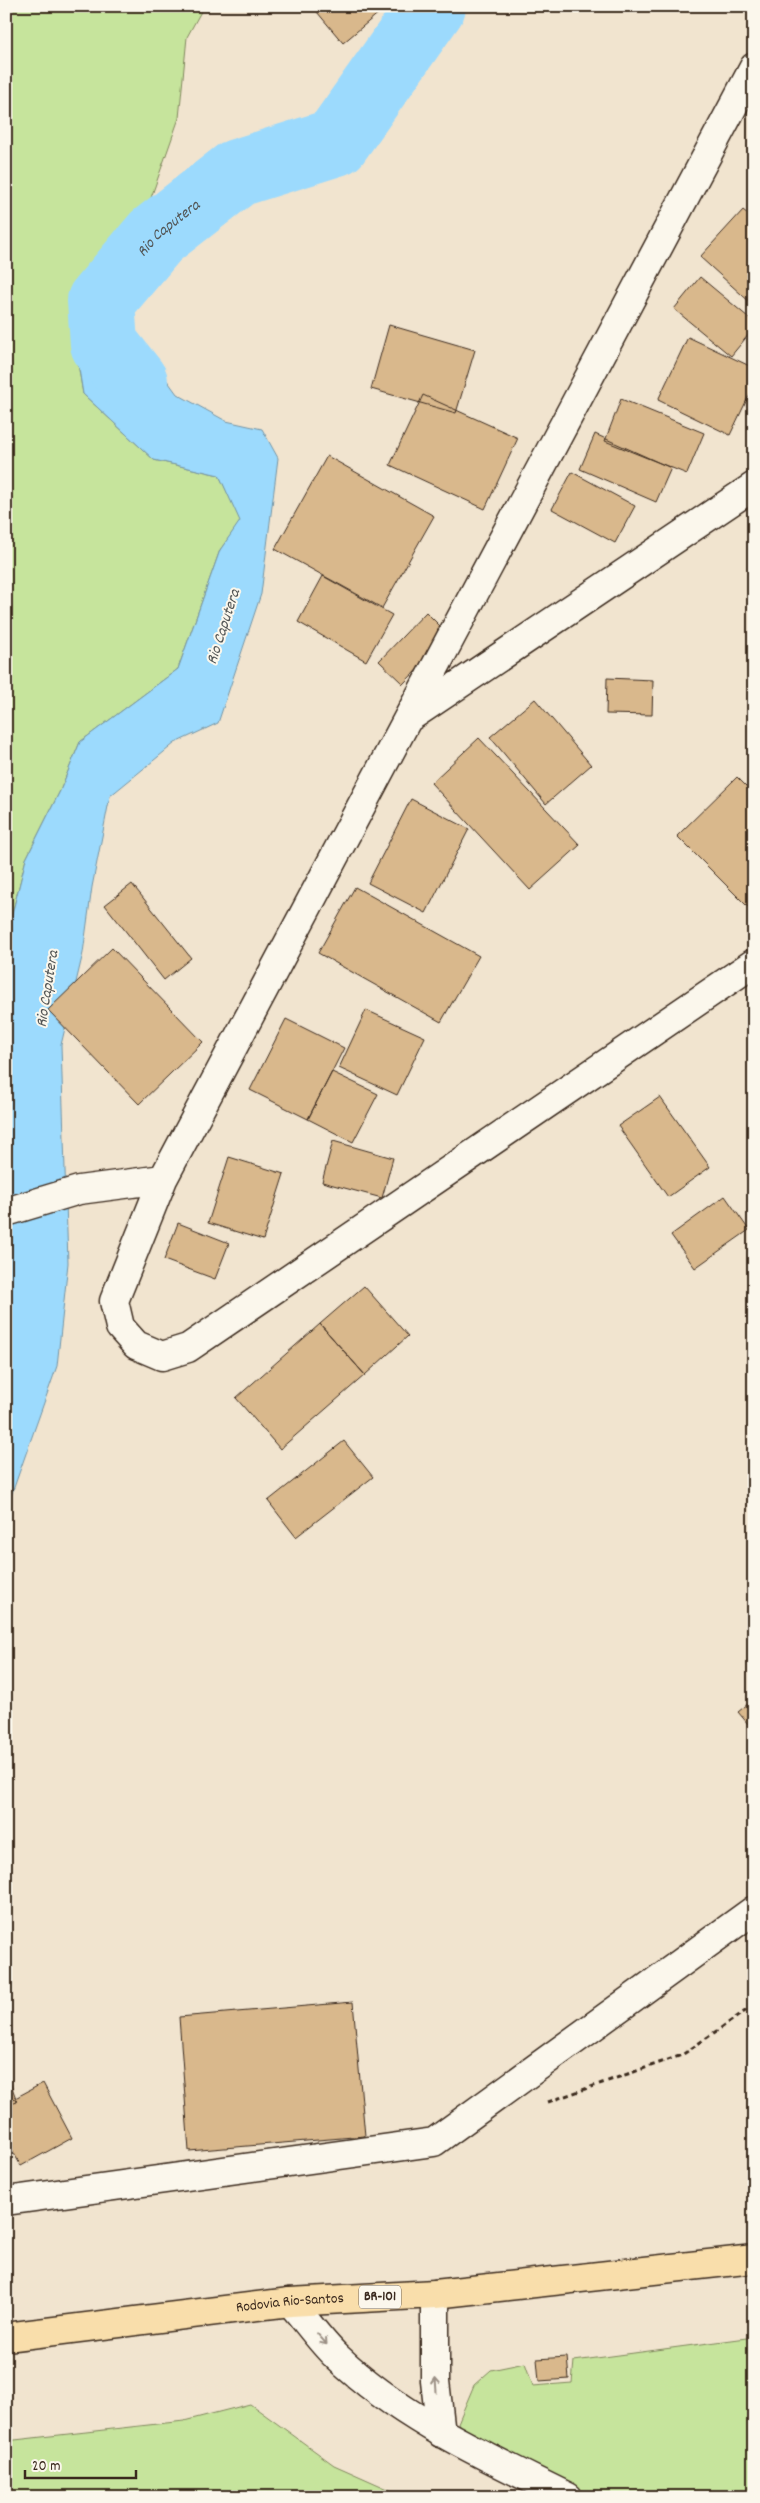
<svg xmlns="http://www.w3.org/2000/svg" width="760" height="2503" font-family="Dekko,sans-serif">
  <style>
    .green { fill: #c6e49c; stroke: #80875d }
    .water { fill: #9cdafd; stroke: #7594a4 }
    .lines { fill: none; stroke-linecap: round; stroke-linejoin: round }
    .river { stroke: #9cdafd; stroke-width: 68 }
    .building { fill: #d9b88c; stroke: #3b2a1e }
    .minor-casing { stroke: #3b2a1e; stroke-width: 31 }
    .tertiary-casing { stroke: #3b2a1e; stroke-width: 31 }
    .trunk-casing { stroke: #3b2a1e; stroke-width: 31 }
    .path { stroke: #3b2a1e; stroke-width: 3; stroke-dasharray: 5 4; stroke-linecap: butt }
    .minor { stroke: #fbf7ec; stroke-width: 28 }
    .tertiary { stroke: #fbf7ec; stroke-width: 28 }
    .trunk { stroke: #f9deab; stroke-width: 28 }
    .oneway { stroke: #9b9085 }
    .labels { text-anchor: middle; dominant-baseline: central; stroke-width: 4; stroke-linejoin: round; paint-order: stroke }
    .shield { fill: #fbf7ec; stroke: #75685c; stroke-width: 1 }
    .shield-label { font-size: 14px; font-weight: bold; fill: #3b2a1e }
    .street-label { font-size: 15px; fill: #3b2a1e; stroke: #fbf7ec }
    .water-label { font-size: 16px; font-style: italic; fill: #535656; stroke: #fbf7ec }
  </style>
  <rect width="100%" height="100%" fill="#f1e4cf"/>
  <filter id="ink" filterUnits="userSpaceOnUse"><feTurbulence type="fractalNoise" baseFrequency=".02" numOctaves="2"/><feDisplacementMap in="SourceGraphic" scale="10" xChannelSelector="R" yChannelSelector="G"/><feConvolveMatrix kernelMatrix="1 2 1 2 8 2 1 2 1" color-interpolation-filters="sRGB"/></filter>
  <g filter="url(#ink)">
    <path class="green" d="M6,6H204L187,37L179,118L140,229L70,313L83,394L154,460L219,475L241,521L220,550L178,669L80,742L60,791L26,859L6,938Z
      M754,2337V2497H586L481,2448L464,2434L458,2423L474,2385L491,2370L525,2363L533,2386L572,2383L574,2361Z
      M250,2404L334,2465L406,2497H6V2441L184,2421Z"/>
    <path class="water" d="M101,301L124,352L161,372L177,394L226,421L262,429L278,458L261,594L218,723L175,743L110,796L92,887L83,953L61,1045L68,1263L57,1366L6,1510V938L26,859L60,791L80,742L178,669L220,550L240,521L219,475L154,460L83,394L70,313Z"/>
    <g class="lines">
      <path class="river" id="s1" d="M134,382L104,344L101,301L156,236L237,173L336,142L432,6"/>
    </g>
    <path class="building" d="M312,6H387L343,43Z
      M743,210L754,219L752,304L700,257Z
      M700,277L754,322V328L731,356L674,309Z
      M389,325L475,350L456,413L371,389Z
      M688,337L754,368V385L730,435L658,400Z
      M423,395L518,438L485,509L390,465Z
      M621,399L704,433L687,474L605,441Z
      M595,434L671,468L656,502L580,469Z
      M327,456L434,516L382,608L275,549Z
      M572,472L635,506L615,543L552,509Z
      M323,576L392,615L366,661L298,622Z
      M426,612L450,636L403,684L379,661Z
      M607,678L653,680L652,715L606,714Z
      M535,699L591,765L546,804L490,737Z
      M479,738L580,845L530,890L431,783Z
      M737,777L754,794V913L677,836Z
      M411,799L469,829L426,913L368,883Z
      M132,884L191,958L164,980L105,905Z
      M355,887L479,956L441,1022L318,953Z
      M112,948L203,1042L139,1104L48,1010Z
      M366,1010L425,1037L397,1095L339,1068Z
      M286,1019L344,1048L308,1119L250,1090Z
      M332,1072L378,1094L353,1142L308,1119Z
      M660,1097L710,1167L668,1197L618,1126Z
      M333,1141L393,1158L382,1198L322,1182Z
      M229,1157L284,1174L263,1240L208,1223Z
      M725,1196L749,1230L695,1268L671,1235Z
      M178,1223L229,1243L215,1279L164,1260Z
      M364,1286L408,1336L365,1375L320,1324Z
      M320,1324L365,1375L280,1449L236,1398Z
      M344,1441L373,1477L296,1537L268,1501Z
      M754,1699V1731L738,1712Z
      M353,2002L365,2136L189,2151L179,2017Z
      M8,2077L17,2101L6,2105V2078Z
      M43,2083L72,2138L21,2166L6,2139V2103Z
      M567,2357L569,2379L539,2381L537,2359Z"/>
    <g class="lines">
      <g class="minor-casing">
        <path id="minor" d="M409,718L754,486
          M163,1179L114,1301L120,1327L136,1345L162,1356L188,1348L754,963
          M6,1212L79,1190L163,1179L754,67
          M6,2201L434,2142L754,1910"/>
      </g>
      <g class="tertiary-casing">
        <path id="tertiary" d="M435,2294V2381L441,2433
          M290,2302C306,2320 320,2341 337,2357C403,2420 488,2457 568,2497"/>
      </g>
      <g class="trunk-casing">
        <g id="trunk">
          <path id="s2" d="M6,2337L290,2302L435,2294L754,2259"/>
        </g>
      </g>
      <path class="path" d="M548,2102L682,2055L754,2005"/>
      <use href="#minor" class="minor"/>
      <use href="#tertiary" class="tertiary"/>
      <use href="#trunk" class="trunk"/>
    </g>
    <defs><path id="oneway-shaft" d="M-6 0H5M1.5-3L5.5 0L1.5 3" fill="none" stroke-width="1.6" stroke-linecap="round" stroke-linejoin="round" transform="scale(1.25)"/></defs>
    <g class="oneway">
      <use href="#oneway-shaft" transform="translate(322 2339) rotate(49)"/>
      <use href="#oneway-shaft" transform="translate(436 2385) rotate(-94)"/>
    </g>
  </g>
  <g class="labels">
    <rect class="shield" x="359" y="2285.5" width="42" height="23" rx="4"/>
    <g class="shield-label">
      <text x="380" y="2297">BR-101</text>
    </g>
    <g class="street-label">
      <text stroke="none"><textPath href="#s2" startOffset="286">Rodovia Rio-Santos</textPath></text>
    </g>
    <g class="water-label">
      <text stroke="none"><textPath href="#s1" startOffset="191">Rio Caputera</textPath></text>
      <text transform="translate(224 627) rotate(-72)">Rio Caputera</text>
      <text transform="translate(48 989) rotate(-81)">Rio Caputera</text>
    </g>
  </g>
  <rect width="760" height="2503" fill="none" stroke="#fbf7ec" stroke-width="25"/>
  <rect x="12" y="12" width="735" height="2478" fill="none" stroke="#3b2a1e" stroke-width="2" filter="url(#ink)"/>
  <path d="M25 2470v8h111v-8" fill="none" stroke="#3b2a1e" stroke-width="2.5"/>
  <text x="32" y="2470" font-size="15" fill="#3b2a1e" stroke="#fbf7ec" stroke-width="4" paint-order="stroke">20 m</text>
</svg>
